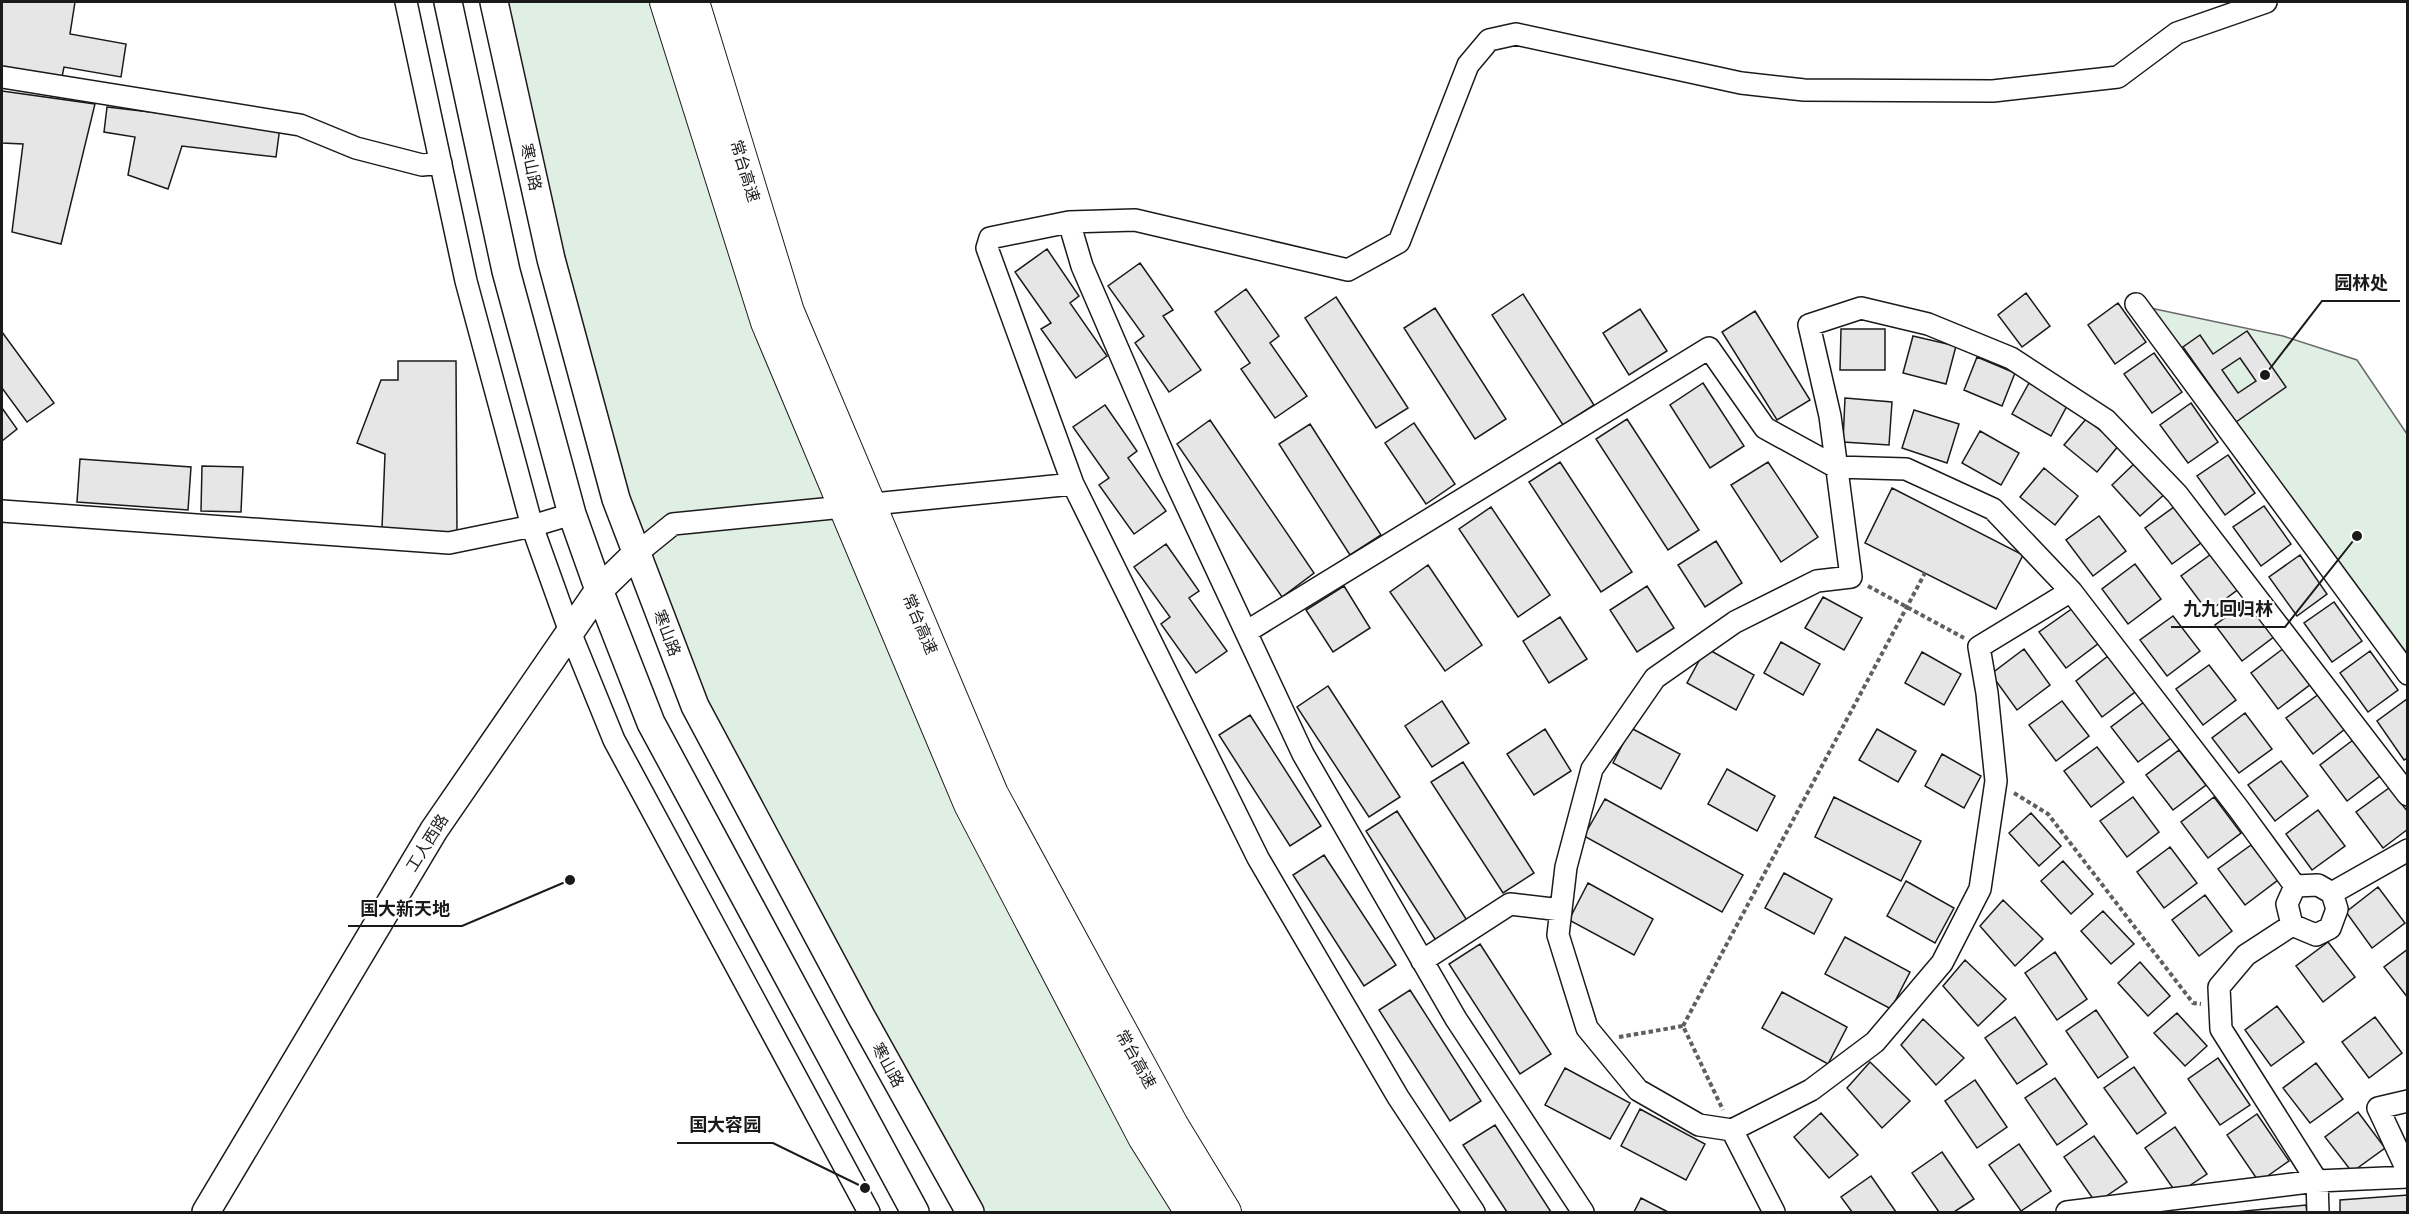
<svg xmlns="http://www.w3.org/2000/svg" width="2409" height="1214" font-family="Cabin,'Noto Sans SC',sans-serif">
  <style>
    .green { fill: #e0efe3; stroke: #6a6a6a; stroke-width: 1.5 }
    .building { fill: #e6e6e6; stroke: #1a1a1a; stroke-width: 1.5; fill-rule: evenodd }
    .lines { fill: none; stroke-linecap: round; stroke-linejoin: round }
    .minor-casing { stroke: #1a1a1a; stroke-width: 24 }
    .major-casing { stroke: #1a1a1a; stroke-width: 30 }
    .highway-casing { stroke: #1a1a1a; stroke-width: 34 }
    .path { stroke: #5f5f5f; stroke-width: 4; stroke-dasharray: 4.5 3; stroke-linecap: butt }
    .minor { stroke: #fff; stroke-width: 21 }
    .major { stroke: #fff; stroke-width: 27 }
    .highway { stroke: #fff; stroke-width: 32 }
    .labels { text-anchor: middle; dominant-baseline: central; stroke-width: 4.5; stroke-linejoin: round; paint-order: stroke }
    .street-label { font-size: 16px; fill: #1a1a1a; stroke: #fff }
    .leader { fill: none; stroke: #1a1a1a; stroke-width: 2 }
    .callout-dot { fill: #1a1a1a; stroke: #fff; stroke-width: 2 }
    .callout-label { font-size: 18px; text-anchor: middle; font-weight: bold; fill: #1a1a1a; stroke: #fff; stroke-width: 4.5; stroke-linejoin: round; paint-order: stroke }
  </style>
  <rect width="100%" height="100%" fill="#fff"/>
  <path class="green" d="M494,2H666L767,322L1191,1212H970L695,706L636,554Z
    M2136,305L2283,336L2357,360L2407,434V674Z"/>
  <path class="building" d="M2,2H75L70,34L126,44L121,77L64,67L62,77L2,67Z
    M2,91L95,104L61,244L12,232L23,144L2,143Z
    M107,107L280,127L276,157L182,146L168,189L128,175L135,137L104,132Z
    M1047,249L1079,296L1070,303L1107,356L1076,378L1041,329L1051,323L1015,272Z
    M1140,263L1173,310L1163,316L1201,370L1169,392L1135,343L1144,336L1108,286Z
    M1246,289L1279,336L1270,343L1307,396L1275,418L1241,369L1250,363L1215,312Z
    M2026,293L2050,326L2022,347L1998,315Z
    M1523,294L1594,405L1563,425L1492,315Z
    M1336,297L1408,408L1376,428L1305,318Z
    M2118,303L2146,342L2115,364L2088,325Z
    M1435,308L1506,419L1475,439L1404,328Z
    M1640,309L1667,351L1629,375L1603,333Z
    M1755,311L1810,400L1777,420L1722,332Z
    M1841,329H1885V370H1840Z
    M2247,331L2286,387L2236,422L2183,347L2200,335L2213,354ZM2240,358L2256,381L2238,393L2222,370Z
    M2,332L54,403L27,422L2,388Z
    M1913,336L1956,346L1946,384L1903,373Z
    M2154,353L2182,392L2152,413L2124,374Z
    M1977,357L2015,373L2002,406L1964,390Z
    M398,361H456L457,535L382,528L385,454L357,443L381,380H398Z
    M1703,383L1744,446L1710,468L1670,405Z
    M2029,383L2068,404L2051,436L2012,414Z
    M1845,398L1892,402L1889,445L1843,442Z
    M2191,403L2218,442L2188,463L2160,425Z
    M1105,405L1137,451L1128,458L1166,511L1134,534L1099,485L1109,478L1073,427Z
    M2,408L17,429L2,441Z
    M1914,410L1959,424L1947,463L1902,448Z
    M1627,419L1699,530L1668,550L1596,439Z
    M2086,419L2119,445L2097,472L2064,445Z
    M1210,420L1314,573L1282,597L1177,444Z
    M1414,423L1455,484L1426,504L1385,443Z
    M1310,424L1381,535L1350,555L1279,444Z
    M1980,431L2019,453L2001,485L1962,463Z
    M2228,455L2255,493L2225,515L2197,476Z
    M80,459L191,467L188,510L77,502Z
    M2137,461L2166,493L2140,516L2112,485Z
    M1560,462L1632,572L1601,592L1529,482Z
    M1768,462L1818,537L1781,562L1731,485Z
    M202,466L243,467L241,512L201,511Z
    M2044,468L2078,496L2055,525L2020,497Z
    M1892,488L2023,555L1996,609L1865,543Z
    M2178,504L2205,540L2172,564L2145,528Z
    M2264,506L2291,544L2261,566L2233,527Z
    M1491,507L1550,595L1518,617L1459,529Z
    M2099,516L2126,551L2093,576L2066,540Z
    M1716,541L1742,583L1705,607L1678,565Z
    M1166,544L1199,591L1189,598L1227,651L1196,673L1161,624L1170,617L1134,567Z
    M2214,552L2240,588L2208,612L2181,576Z
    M2300,555L2327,594L2297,616L2269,577Z
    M2135,564L2161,599L2128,624L2102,589Z
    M1428,565L1482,645L1445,671L1390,592Z
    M1344,586L1370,628L1333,652L1306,610Z
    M1647,586L1674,628L1637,652L1610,610Z
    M1823,597L1862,618L1844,650L1805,628Z
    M2248,601L2275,636L2242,661L2215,625Z
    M2334,602L2362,641L2332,662L2304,623Z
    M2073,608L2099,643L2066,668L2039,632Z
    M2173,616L2200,651L2167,676L2140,640Z
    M1560,617L1587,659L1549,683L1523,641Z
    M1781,642L1820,664L1803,695L1764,673Z
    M1706,648L1754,675L1736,710L1687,683Z
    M2284,648L2311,684L2278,709L2251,673Z
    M2024,649L2050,685L2017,710L1991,674Z
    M2370,651L2398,690L2368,712L2340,673Z
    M1922,652L1961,674L1944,705L1905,683Z
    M2108,656L2135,692L2102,717L2076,681Z
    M2209,665L2236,700L2203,725L2176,689Z
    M1328,686L1400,797L1369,817L1297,707Z
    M2319,694L2345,729L2313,754L2286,718Z
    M2407,699L2408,758L2404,760L2377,721Z
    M1442,701L1469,743L1432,767L1405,726Z
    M2062,701L2089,736L2056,761L2029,725Z
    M2144,702L2171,738L2138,762L2111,727Z
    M2245,713L2272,749L2239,773L2212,738Z
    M1250,715L1321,826L1290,846L1219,735Z
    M1631,728L1680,754L1661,789L1613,763Z
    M1545,729L1571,771L1534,795L1507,754Z
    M1877,729L1916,751L1898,782L1859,760Z
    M2353,740L2380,776L2347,801L2320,765Z
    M2097,747L2124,782L2091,807L2064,771Z
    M2179,750L2206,785L2173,810L2146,775Z
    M1942,754L1981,776L1964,808L1925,786Z
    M2281,761L2308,796L2275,821L2248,785Z
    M1463,762L1534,873L1503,893L1431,782Z
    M1727,769L1775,796L1757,831L1708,804Z
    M2389,788L2408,812V829L2383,848L2356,812Z
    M1834,797L1921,841L1901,881L1815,837Z
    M2133,797L2159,832L2127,857L2100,821Z
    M2214,797L2241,833L2208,858L2181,822Z
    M1605,799L1743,875L1722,912L1584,836Z
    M2318,810L2345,846L2312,870L2286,834Z
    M1397,811L1468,922L1437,942L1366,831Z
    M2031,813L2061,846L2039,866L2009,833Z
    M2251,845L2278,880L2245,905L2218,869Z
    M2170,847L2197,883L2164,908L2137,872Z
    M1324,855L1396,965L1364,986L1293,875Z
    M2063,861L2093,894L2071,914L2041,881Z
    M1784,873L1832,899L1814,934L1765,908Z
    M1906,881L1954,908L1935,943L1887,916Z
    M1588,883L1653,919L1634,955L1569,920Z
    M2378,887L2405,923L2372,948L2346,912Z
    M2205,895L2232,931L2199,956L2172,920Z
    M2003,900L2043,939L2015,966L1980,926Z
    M2103,911L2134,944L2111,964L2081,931Z
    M1845,937L1910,972L1891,1009L1825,974Z
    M2328,942L2355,977L2323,1002L2296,966Z
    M1480,944L1551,1054L1520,1074L1449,964Z
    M2408,949V998L2384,967Z
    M2055,952L2087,999L2057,1020L2025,973Z
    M1965,960L2006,999L1978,1026L1943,986Z
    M2140,962L2170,996L2148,1016L2118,983Z
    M1410,990L1481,1101L1450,1121L1379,1010Z
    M1782,992L1847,1027L1828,1064L1762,1028Z
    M2277,1006L2304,1042L2271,1066L2245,1030Z
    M2096,1010L2128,1057L2098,1078L2066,1031Z
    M2177,1013L2207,1046L2185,1066L2154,1033Z
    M2015,1017L2047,1064L2017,1084L1985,1038Z
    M2375,1017L2402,1053L2369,1078L2342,1042Z
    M1923,1019L1964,1058L1936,1085L1901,1045Z
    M2218,1058L2250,1105L2220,1125L2188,1079Z
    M1870,1062L1910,1101L1882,1128L1847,1088Z
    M2316,1063L2343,1099L2310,1123L2283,1088Z
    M2134,1067L2166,1113L2137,1134L2104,1088Z
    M1565,1068L1630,1103L1610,1139L1545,1105Z
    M2055,1078L2087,1124L2057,1145L2025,1098Z
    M1975,1080L2007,1127L1977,1148L1945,1101Z
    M1640,1109L1705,1144L1686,1180L1621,1146Z
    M2358,1112L2385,1148L2352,1172L2325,1137Z
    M1821,1113L1858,1155L1829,1178L1794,1137Z
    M2257,1114L2289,1161L2259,1182L2227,1135Z
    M1495,1125L1551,1212H1507L1463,1145Z
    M2175,1127L2207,1174L2177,1194L2145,1148Z
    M2094,1136L2127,1182L2096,1203L2064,1157Z
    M2019,1144L2051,1191L2021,1211L1989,1165Z
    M1942,1152L1974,1199L1954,1212H1939L1912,1173Z
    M1871,1176L1896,1212H1852L1841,1197Z
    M2408,1195V1212H2340V1200Z
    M1641,1198L1668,1212H1634Z
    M2306,1205L2307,1212H2235Z"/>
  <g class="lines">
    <g class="minor-casing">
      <path id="minor" d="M406,2L466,281L532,526L570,632L614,740L869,1212
        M2,77L300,125L356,148L422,165L441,163
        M1069,222L1082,266L1171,472L1303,754L1456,1019L1583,1212
        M2136,304L2408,674
        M2,511L449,543L532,526L572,514
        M636,554L673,524L1073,484
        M2071,591L1979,647L1987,693L1996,781L1980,889L1942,963L1875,1042L1811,1090L1732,1130L1699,1125L1638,1090L1587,1028L1558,935L1566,867L1592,769L1655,678L1735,622L1817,581L1851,577L1830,416L1809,325L1861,308L1928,324L2011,358L2106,420L2177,494L2408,795
        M1246,632L1709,348L1765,428L1836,467L1906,469L1993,509L2071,591L2238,808L2295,886
        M2318,885L2332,893L2337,909L2330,928L2316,935L2292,925L2287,904L2295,886Z
        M2332,893L2408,850
        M2292,925L2246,955L2219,987L2221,1029L2317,1181L2318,1212
        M1422,961L1510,904L1561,910
        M2408,1101L2378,1108L2408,1172
        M1732,1130L1774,1212
        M1474,1212L1398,1097L1258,858L1073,484L987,248L990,238L1069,222L1135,220L1348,270L1399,242L1468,65L1489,40L1516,34L1741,83L1804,90L1993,91L2118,77L2177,33L2266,2
        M2067,1212L2317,1181L2408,1177"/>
    </g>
    <g class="major-casing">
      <path id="major" d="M448,2L506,271L572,514L599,590L651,723L915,1212
        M494,2L551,259L616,499L695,706L862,1018L970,1212
        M206,1212L434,830L599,590L636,554"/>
    </g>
    <g class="highway-casing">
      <path id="highway" d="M666,2L767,322L970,804L1144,1137L1191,1212
        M693,2L788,312L992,794L1172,1125L1225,1212"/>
    </g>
    <path class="path" d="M1868,586L1964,638
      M2014,793L2048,814L2193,1003L2201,1004
      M1683,1026L1925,573
      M1619,1037L1683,1026L1723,1110"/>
    <use href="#minor" class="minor"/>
    <use href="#major" class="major"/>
    <use href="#highway" class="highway"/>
  </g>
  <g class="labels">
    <g class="street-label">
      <text transform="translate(531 167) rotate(78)">寒山路</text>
      <text transform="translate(745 171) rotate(73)">常台高速</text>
      <text transform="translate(920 624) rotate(67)">常台高速</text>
      <text transform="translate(667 633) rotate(69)">寒山路</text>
      <text transform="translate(427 843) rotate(-58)">工人西路</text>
      <text transform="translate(1136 1059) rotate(61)">常台高速</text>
      <text transform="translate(888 1065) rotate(61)">寒山路</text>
    </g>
  </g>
  <path class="leader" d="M2265 375L2322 301H2400M2357 536L2285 627H2171M570 880L462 926H348M865 1188L773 1143H677"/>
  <g class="callout-dot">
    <circle cx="2265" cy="375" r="6"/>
    <circle cx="2357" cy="536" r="6"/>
    <circle cx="570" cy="880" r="6"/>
    <circle cx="865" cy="1188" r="6"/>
  </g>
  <g class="callout-label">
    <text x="2361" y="289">园林处</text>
    <text x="2228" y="615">九九回归林</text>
    <text x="405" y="915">国大新天地</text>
    <text x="725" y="1131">国大容园</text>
  </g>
  <rect width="2409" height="1214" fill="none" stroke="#1a1a1a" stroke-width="6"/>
</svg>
